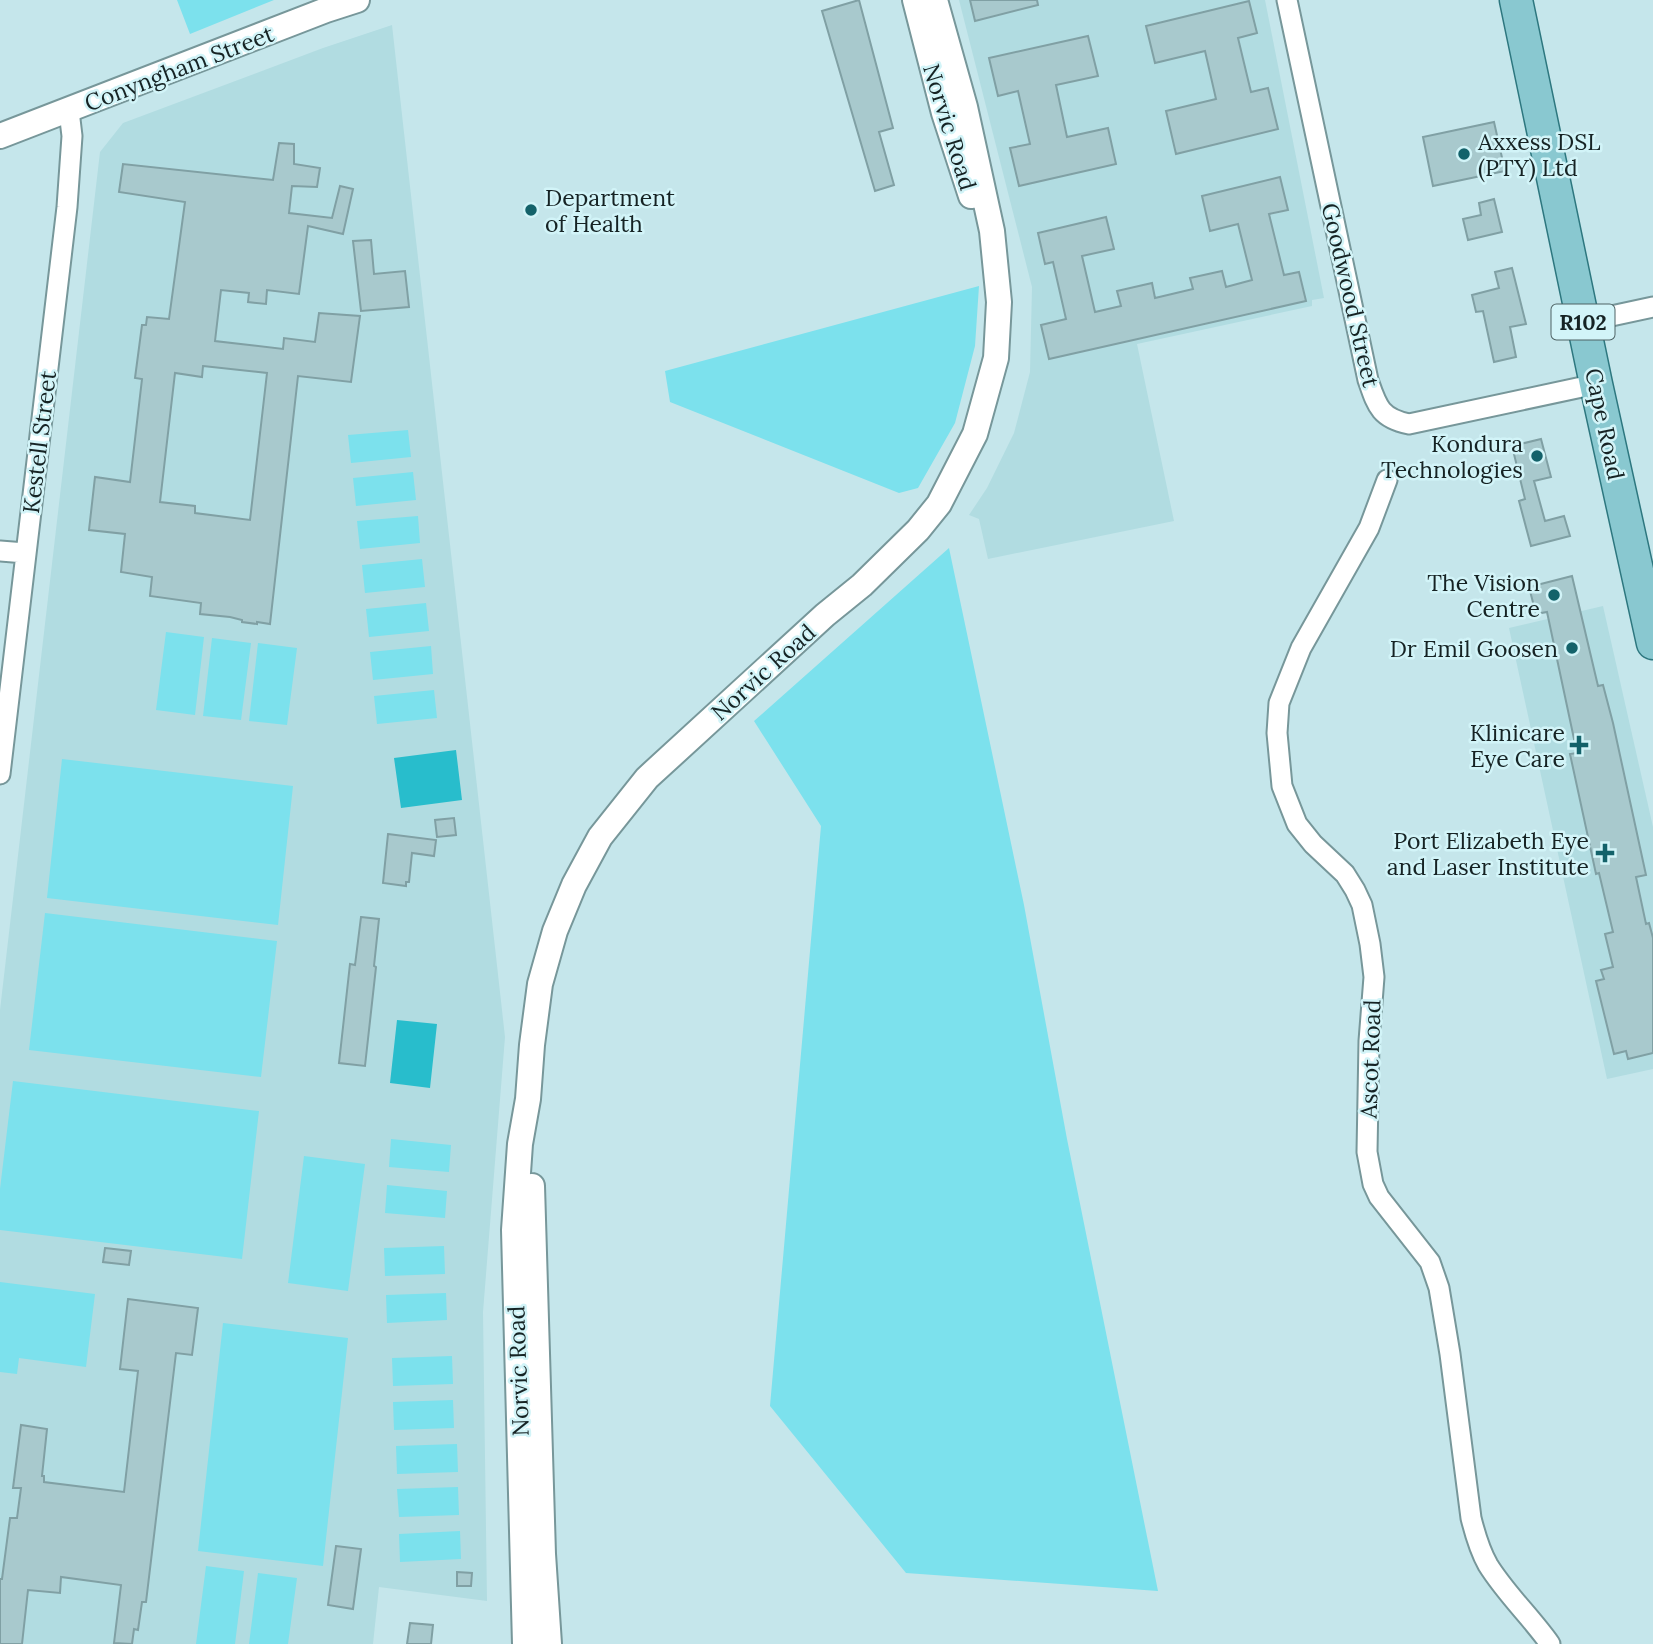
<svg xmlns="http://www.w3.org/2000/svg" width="1653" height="1644" font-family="Lora,serif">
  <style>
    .built { fill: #b1dce1 }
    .green { fill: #7ce1ed }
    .water { fill: #28bdcc }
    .building { fill: #a8c9cd; stroke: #80a0a4; stroke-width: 2; fill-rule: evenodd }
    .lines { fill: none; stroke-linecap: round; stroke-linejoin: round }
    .minor-casing { stroke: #77979a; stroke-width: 23 }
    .tertiary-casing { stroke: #77979a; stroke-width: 28 }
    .primary-casing { stroke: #2d777f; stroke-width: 35 }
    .minor { stroke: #fff; stroke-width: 19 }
    .tertiary { stroke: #fff; stroke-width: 24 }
    .primary { stroke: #89c8d0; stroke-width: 32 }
    .poi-dot { fill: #13626a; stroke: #d2f4f8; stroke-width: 2.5 }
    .labels { text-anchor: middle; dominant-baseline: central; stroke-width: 5; stroke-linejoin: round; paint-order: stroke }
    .shield { fill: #d2f4f8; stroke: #4e6264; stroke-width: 2 }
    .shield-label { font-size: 21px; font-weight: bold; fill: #162324 }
    .street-label { font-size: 23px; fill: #162324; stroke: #d2f4f8 }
    .poi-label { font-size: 23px; fill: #162324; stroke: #d2f4f8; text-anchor: end }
  </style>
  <rect width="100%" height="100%" fill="#c5e6eb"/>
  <path class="built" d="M959,0H1265L1324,298L1312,300V306L1137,344L1174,521L988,559L979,519L969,515L987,488L1014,433L1030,372L1032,287Z
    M392,25L505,1037L483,1312L487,1601L379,1587L373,1644H0V1010L100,152L123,123L323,48Z
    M1603,606L1653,827V1069L1607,1079L1509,628Z"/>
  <path class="green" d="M177,0H274L190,34Z
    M979,286L975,346L955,423L918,488L899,493L670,402L665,371Z
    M408,430L411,457L351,463L348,435Z
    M413,472L416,500L356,506L353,478Z
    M418,516L420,543L360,549L357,521Z
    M949,548L1024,905L1067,1139L1158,1591L906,1573L770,1406L821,826L754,721Z
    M422,559L425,587L365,593L362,565Z
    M426,603L429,631L369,637L366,609Z
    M166,632L204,637L195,715L156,710Z
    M212,638L251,643L241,720L203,716Z
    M258,643L297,648L287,725L249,721Z
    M431,646L433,674L373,680L370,652Z
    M434,690L437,718L377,724L374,696Z
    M62,759L293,786L278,925L47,898Z
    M45,913L277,941L261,1077L29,1050Z
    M13,1081L259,1111L242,1259L0,1230V1189Z
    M391,1139L451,1145L449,1172L389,1167Z
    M304,1156L365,1164L348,1291L288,1283Z
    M387,1185L447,1191L445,1218L385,1213Z
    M444,1246L445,1274L385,1276L384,1248Z
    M0,1282L95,1294L86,1367L19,1358L17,1374L0,1372Z
    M446,1293L447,1320L387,1323L386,1295Z
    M223,1323L348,1338L323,1566L198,1551Z
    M452,1356L453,1384L393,1386L392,1358Z
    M453,1400L454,1428L394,1430L393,1402Z
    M457,1444L458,1472L397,1474L396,1446Z
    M458,1487L459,1515L399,1517L397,1489Z
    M460,1531L461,1559L400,1562L399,1534Z
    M206,1566L244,1571L235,1644H196Z
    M258,1573L297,1578L288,1644H249Z"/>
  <path class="water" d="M456,750L462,800L401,808L394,758Z
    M397,1020L437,1024L430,1088L390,1083Z"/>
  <path class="building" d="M859,0L893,128L879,132L894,185L875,191L822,11Z
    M970,0H1037L1038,5L975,21Z
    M1249,1L1257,33L1238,38L1251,92L1268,88L1278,129L1176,154L1166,111L1216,99L1205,51L1155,63L1146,26Z
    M1088,36L1098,76L1056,85L1067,137L1108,128L1116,164L1019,186L1010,148L1030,144L1018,91L998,96L989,58Z
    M1494,122L1505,171L1433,186L1423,137Z
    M279,143L294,144V164L320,168L317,187L292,186L289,213L332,218L340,186L353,189L343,234L308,226L299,294L267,290L266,304L248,302L249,293L221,290L215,341L283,349L284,338L315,342L319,313L360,316L351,382L298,376L270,624L257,622V624L242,622V620L230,617L200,614L201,603L150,596L152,577L121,572L125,534L89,530L95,477L130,482L142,379L135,378L142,325H146L147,317L169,319L185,202L119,192L123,164L273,180ZM203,366L267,373L250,520L195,513V506L160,502L175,373L202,377Z
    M1280,177L1288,210L1269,214L1284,275L1299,272L1306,301L1049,359L1041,325L1066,319L1053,262L1045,264L1038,233L1106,217L1114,249L1082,256L1095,312L1121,306L1117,291L1152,283L1155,298L1193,289L1190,278L1222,271L1226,287L1252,280L1238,224L1210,231L1202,196Z
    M1494,199L1502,232L1468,240L1463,219L1481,215L1479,203Z
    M371,240L374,274L405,271L409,307L361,311L353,241Z
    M1512,268L1526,324L1510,327L1516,357L1494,362L1483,311L1476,312L1472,295L1499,288L1495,272Z
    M1541,439L1551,477L1534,481L1545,521L1564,516L1570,536L1531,546L1519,501L1525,499L1512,446Z
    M1572,576L1598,686L1603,685L1613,723L1646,875L1636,877L1646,924L1649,923L1653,938V1053L1628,1059L1626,1051L1614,1054L1596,981L1604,979L1601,970L1613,967L1605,934L1613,932L1599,873L1596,874L1570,754L1577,753L1547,612L1536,614L1529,587Z
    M454,818L456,835L437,837L435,820Z
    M388,834L436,840L434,856L412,853L409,882H406V886L383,883Z
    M361,917L379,919L374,966L376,967L365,1066L339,1063L350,964L355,965Z
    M105,1248L131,1251L129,1265L103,1262Z
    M128,1299L198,1308L192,1355L176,1353L146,1602H142L138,1630L134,1629L132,1644L114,1643L121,1585L61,1577L60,1593L28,1590L22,1644H0V1579H2L10,1518H17L21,1488H13L21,1425L47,1429L42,1476H44V1482L124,1492L138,1371L120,1369Z
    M336,1546L361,1549L353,1609L328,1605Z
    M457,1572L472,1573L471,1586H457Z
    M410,1623L433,1625L431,1644H407Z"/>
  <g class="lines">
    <g class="minor-casing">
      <path id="minor" d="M1287,0L1368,380C1377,406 1380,418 1409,424L1596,384
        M1602,318L1653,307
        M1387,480L1369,528L1301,648L1279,703L1277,733L1282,786L1297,824L1313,844L1345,874L1355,890L1362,905L1370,944L1374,977L1369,1041L1367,1152L1373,1184L1379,1197L1430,1262L1439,1288L1450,1354L1471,1518C1475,1534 1480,1551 1488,1565C1506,1594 1531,1617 1550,1644
        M0,551L25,553
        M0,774L67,207L72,136L69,111"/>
    </g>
    <g class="tertiary-casing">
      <path id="tertiary" d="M915,0L944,113L971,196
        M0,136L326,10L357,0
        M532,1186L543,1554L549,1644
        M525,1644L514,1230L520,1144L528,1099L532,1045L540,984L555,931L574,885L600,837L647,778L825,615L862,585L918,530L939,504L975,434L996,358L999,302L992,231L965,107L935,0"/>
    </g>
    <g class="primary-casing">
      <path id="primary" d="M1516,0L1596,384L1653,643"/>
    </g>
    <use href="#minor" class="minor"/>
    <use href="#tertiary" class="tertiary"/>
    <use href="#primary" class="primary"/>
  </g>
  <g class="poi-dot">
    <circle cx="1464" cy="154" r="7"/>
    <circle cx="531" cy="210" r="7"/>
    <circle cx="1537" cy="456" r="7"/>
    <circle cx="1554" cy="595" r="7"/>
    <circle cx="1572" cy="648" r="7"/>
    <path d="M1575.5 734.5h7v7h7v7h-7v7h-7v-7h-7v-7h7z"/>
    <path d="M1601.5 842.5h7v7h7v7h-7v7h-7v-7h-7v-7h7z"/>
  </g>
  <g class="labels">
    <rect class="shield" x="1551.5" y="304.5" width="63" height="35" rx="5"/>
    <g class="shield-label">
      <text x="1583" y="322">R102</text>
    </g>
    <g class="street-label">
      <text transform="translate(179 68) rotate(-21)">Conyngham Street</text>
      <text transform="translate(950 127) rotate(73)">Norvic Road</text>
      <text transform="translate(1351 295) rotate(77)">Goodwood Street</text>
      <text transform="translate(1605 424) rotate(78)">Cape Road</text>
      <text transform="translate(39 442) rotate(-83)">Kestell Street</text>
      <text transform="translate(763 672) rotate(-42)">Norvic Road</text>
      <text transform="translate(1370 1059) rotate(-88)">Ascot Road</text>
      <text transform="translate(518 1371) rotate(-92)">Norvic Road</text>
    </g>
    <g class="poi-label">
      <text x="1478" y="141" text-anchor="start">Axxess DSL<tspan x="1478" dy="26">(PTY) Ltd</tspan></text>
      <text x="545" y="197" text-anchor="start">Department<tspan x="545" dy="26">of Health</tspan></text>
      <text x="1523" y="443">Kondura<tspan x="1523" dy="26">Technologies</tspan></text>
      <text x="1540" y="582">The Vision<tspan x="1540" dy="26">Centre</tspan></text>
      <text x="1558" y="648">Dr Emil Goosen</text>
      <text x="1565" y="732">Klinicare<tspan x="1565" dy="26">Eye Care</tspan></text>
      <text x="1589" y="840">Port Elizabeth Eye<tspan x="1589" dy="26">and Laser Institute</tspan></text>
    </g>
  </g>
</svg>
